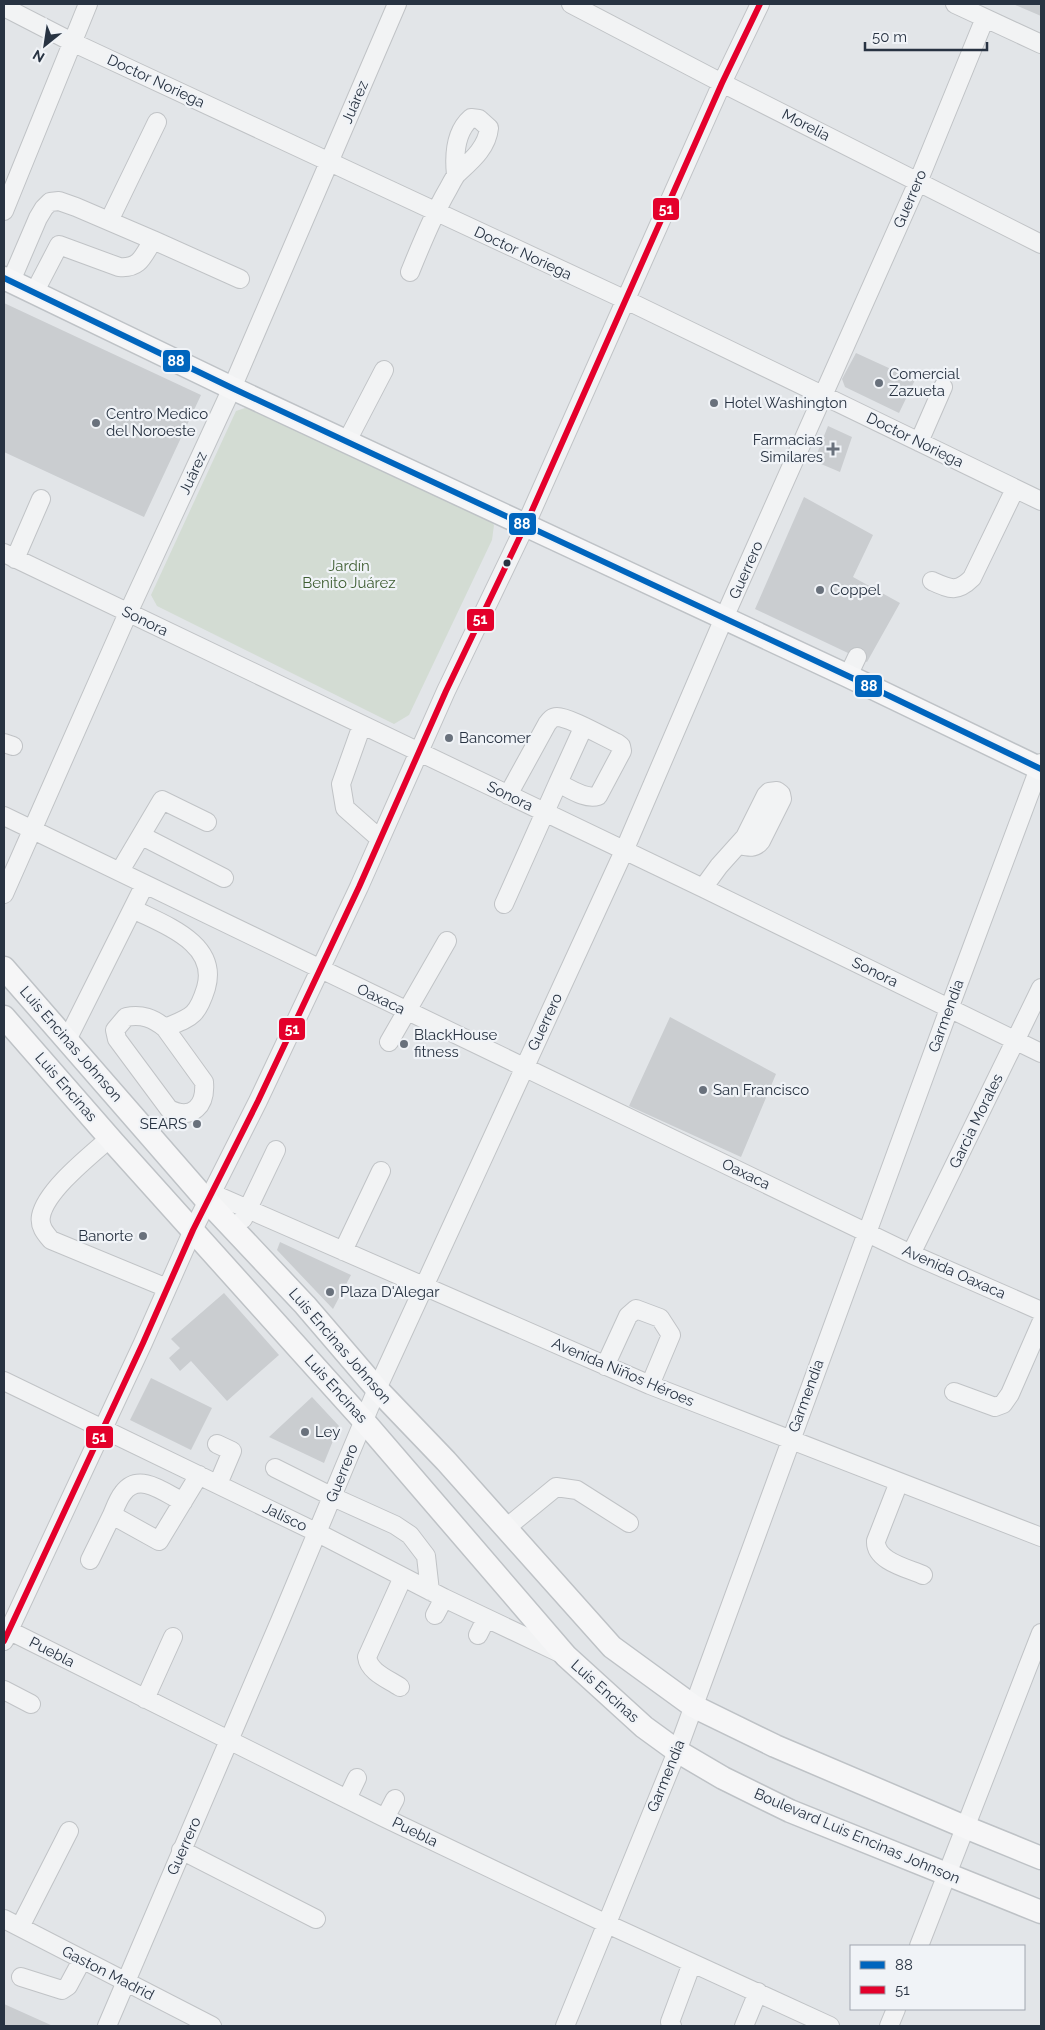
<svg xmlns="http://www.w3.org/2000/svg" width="1045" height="2030" font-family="Raleway,sans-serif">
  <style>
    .green { fill: #d3dcd3 }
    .building { fill: #cacdd0 }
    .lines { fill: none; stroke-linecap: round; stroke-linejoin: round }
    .minor-casing { stroke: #c0c3c6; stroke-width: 20 }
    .major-casing { stroke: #bec2c6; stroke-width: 25 }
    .minor { stroke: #f2f3f4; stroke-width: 18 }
    .major { stroke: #f6f6f7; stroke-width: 22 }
    .bus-1-casing { stroke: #f0f3f7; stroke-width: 10 }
    .bus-2-casing { stroke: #f0f3f7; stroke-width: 10 }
    .bus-1 { stroke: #0065bd; stroke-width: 6 }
    .bus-2 { stroke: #e4002b; stroke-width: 6 }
    .poi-dot { fill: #69717c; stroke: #f0f3f7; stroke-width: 2 }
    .bus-dot { fill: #283342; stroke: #f0f3f7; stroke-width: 2 }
    .labels { text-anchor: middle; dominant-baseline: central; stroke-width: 4.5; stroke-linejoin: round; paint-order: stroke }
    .street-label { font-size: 15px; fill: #283342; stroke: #f0f3f7 }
    .poi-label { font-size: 15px; fill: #283342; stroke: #f0f3f7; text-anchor: start }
    .park-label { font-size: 15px; fill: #405f34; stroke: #f0f3f7 }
    .line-badge { stroke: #f0f3f7; stroke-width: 2 }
    .badge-label { font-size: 14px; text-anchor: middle; font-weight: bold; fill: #fff }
  </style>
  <rect width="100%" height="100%" fill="#e2e5e8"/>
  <path class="green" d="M251,406L486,515L494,525L492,540L409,715L394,724L157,606L151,595L236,411Z"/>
  <path class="building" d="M1013,4H1041V16Z
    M4,303L201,395L144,517L4,452Z
    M856,353L915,380L899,413L845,387L842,379Z
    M828,426L852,437L840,472L814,461Z
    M804,497L873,535L853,577L900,603L867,662L755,609Z
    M670,1017L776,1074L741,1157L629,1106Z
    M280,1242L351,1275L333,1309L277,1250Z
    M224,1293L279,1355L227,1401L191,1361L180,1371L169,1358L180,1348L171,1339Z
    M151,1378L212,1408L191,1450L130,1420Z
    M312,1397L339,1426L324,1463L269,1437Z
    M4,2004L53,2026H4Z"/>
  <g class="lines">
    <g class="minor-casing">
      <path id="minor" d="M571,4L722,83L1041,244
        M955,4L1041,44
        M4,7L72,42L626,300L1041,501
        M4,211L88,4
        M109,221L157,122
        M153,240L240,279
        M410,272C421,245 432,217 447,191C450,186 453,179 457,174C471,161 487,148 489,128L479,119L471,118C455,132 454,156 456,175
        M11,281L38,218L44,208L50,202L59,201L76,207L153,240C143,256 140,269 119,267L59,245L34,293
        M347,441L384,370
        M919,442L943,387
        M4,553L703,888L1041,1053
        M15,559L41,499
        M932,581C950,589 957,593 972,578L1015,489
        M848,676L857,657
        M362,725L341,784L345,808L380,839
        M4,743L13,746
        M508,795L547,724C550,720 552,717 557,717C569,717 604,737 617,743L621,746L622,751L598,796C585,800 569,788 558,783L583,728
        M4,816L911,1254L1041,1311
        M142,836L224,878
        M120,871L162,800L207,822
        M703,888L719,866L745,837L766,795L769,792L777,791L781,794L782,799L761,841C755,849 748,847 739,845
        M4,894L128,613L232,388L397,4
        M504,904L558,783
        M133,909C164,925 219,943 206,988C197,1017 191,1017 165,1028C153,1018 142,1014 126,1017L115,1030L117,1039L169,1109C193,1121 206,1105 204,1082L165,1028
        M67,1040L145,884
        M389,1042L447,941
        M110,1138C91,1155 46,1190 41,1216C39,1226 45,1233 51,1240L167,1288
        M211,1193L650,1385L1041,1537
        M243,1219L276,1150
        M343,1251L381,1171
        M911,1254L1041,988
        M605,1366L628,1316L636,1309L660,1318L671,1335L650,1385
        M4,1381L318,1533L444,1598L562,1654
        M954,1392L995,1407L1003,1404L1010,1394L1041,1323
        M217,1444L232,1451L218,1484
        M275,1468L333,1497L395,1525L410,1535L426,1556L430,1591
        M899,1482L876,1541C875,1561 907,1568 923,1575
        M183,1502C165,1493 139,1471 123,1493C118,1499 115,1508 112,1515L159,1541L199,1475
        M506,1528L556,1487L577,1490L629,1523
        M90,1560L112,1515
        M435,1615L444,1598
        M4,1628L385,1818L605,1923L830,2026
        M478,1635L486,1619
        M4,1641L143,1343L193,1230L258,1101L359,887L446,691L526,524L722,83L760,4
        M400,1687C388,1679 369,1672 367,1657L403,1577
        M4,1690L31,1704
        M145,1699L173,1637
        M347,1799L357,1778
        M385,1818L395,1799
        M181,1850L316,1919
        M4,1919L212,2026
        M20,1927L69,1831
        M919,1946L1041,1633
        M21,1977L62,1990L68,1986L82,1960
        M107,2026L280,1621L377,1389L624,851L724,618L918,182L985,18
        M565,2026L678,1749L949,1009L1041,763
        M672,2026L670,2022L692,1963
        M744,2026L758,1992
        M889,2026L896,2009"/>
    </g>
    <g class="major-casing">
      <path id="major" d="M4,278L232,388L848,676L1041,769
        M4,968L207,1201L305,1305L377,1389L446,1461L612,1647L693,1706L775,1746L965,1827L1041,1858
        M4,1017L114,1143L363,1420L566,1656L644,1727L677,1751L723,1778L790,1811L1041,1912"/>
    </g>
    <use href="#minor" class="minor"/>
    <use href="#major" class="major"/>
    <g class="bus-1-casing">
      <path id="bus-1" d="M4,278L232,388L848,676L1041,769"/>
    </g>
    <g class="bus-2-casing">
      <path id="bus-2" d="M4,1641L143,1343L193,1230L258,1101L359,887L446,691L526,524L722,83L760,4"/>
    </g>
    <use href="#bus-1" class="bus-1"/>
    <use href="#bus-2" class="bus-2"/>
  </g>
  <g class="poi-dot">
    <circle cx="879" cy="383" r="5"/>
    <circle cx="714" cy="403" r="5"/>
    <circle cx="96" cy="423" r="5"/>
    <path d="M830.5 441.5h5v5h5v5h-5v5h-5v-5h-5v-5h5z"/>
    <circle cx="820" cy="590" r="5"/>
    <circle cx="449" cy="738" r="5"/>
    <circle cx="404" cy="1044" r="5"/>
    <circle cx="703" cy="1090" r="5"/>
    <circle cx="197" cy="1124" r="5"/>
    <circle cx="143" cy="1236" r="5"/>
    <circle cx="330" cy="1292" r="5"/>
    <circle cx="305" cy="1432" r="5"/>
  </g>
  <circle class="bus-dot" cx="507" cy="563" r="4.5"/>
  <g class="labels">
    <g class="street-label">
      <text transform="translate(156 81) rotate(25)">Doctor Noriega</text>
      <text transform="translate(355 102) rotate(-67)">Juárez</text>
      <text transform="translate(806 125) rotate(27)">Morelia</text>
      <text transform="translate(910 199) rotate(-67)">Guerrero</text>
      <text transform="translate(523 253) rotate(25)">Doctor Noriega</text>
      <text transform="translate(915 440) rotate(26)">Doctor Noriega</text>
      <text transform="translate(193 473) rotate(-65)">Juárez</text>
      <text transform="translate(746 570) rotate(-66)">Guerrero</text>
      <text transform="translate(145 621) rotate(26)">Sonora</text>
      <text transform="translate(510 796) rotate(26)">Sonora</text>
      <text transform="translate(875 972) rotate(26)">Sonora</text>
      <text transform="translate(381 999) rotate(26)">Oaxaca</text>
      <text transform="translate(946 1016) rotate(-70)">Garmendia</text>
      <text transform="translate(545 1022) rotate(-65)">Guerrero</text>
      <text transform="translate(71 1044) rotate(49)">Luis Encinas Johnson</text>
      <text transform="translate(66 1087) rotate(49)">Luis Encinas</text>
      <text transform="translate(976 1121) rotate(-64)">Garcia Morales</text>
      <text transform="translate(746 1174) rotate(26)">Oaxaca</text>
      <text transform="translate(954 1272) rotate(24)">Avenida Oaxaca</text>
      <text transform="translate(340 1346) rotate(49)">Luis Encinas Johnson</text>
      <text transform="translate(623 1372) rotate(23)">Avenida Niños Héroes</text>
      <text transform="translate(336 1389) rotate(48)">Luis Encinas</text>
      <text transform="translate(806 1396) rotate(-70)">Garmendia</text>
      <text transform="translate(342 1473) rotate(-68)">Guerrero</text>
      <text transform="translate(285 1517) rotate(26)">Jalisco</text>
      <text transform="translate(52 1652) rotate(27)">Puebla</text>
      <text transform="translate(605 1691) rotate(42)">Luis Encinas</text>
      <text transform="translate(666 1776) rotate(-68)">Garmendia</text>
      <text transform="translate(415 1832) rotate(26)">Puebla</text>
      <text transform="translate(857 1836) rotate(23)">Boulevard Luis Encinas Johnson</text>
      <text transform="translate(184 1846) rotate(-66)">Guerrero</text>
      <text transform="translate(108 1973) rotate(27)">Gaston Madrid</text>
    </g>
    <g class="poi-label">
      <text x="889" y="374">Comercial<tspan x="889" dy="17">Zazueta</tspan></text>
      <text x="724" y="403">Hotel Washington</text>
      <text x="106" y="414">Centro Medico<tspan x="106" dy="17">del Noroeste</tspan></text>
      <text x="823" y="440" text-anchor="end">Farmacias<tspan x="823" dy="17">Similares</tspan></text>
      <text x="830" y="590">Coppel</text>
      <text x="459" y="738">Bancomer</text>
      <text x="414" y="1035">BlackHouse<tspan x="414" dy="17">fitness</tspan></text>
      <text x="713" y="1090">San Francisco</text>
      <text x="187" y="1124" text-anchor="end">SEARS</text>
      <text x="133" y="1236" text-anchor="end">Banorte</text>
      <text x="340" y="1292">Plaza D'Alegar</text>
      <text x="315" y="1432">Ley</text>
    </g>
    <g class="park-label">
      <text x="349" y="566">Jardín<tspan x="349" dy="17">Benito Juárez</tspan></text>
    </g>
  </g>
  <g class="line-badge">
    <rect x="652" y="197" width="28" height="24" rx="5" fill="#e4002b"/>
    <rect x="162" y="349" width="29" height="24" rx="5" fill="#0065bd"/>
    <rect x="508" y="512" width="29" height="24" rx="5" fill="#0065bd"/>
    <rect x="466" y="608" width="29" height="24" rx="5" fill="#e4002b"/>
    <rect x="854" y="674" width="29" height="24" rx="5" fill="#0065bd"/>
    <rect x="278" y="1017" width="28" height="24" rx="5" fill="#e4002b"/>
    <rect x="85" y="1425" width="29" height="24" rx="5" fill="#e4002b"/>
  </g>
  <g class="badge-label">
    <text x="666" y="214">51</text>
    <text x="176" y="366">88</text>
    <text x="522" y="529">88</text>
    <text x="480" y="624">51</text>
    <text x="869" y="691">88</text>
    <text x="292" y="1034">51</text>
    <text x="99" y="1442">51</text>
  </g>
  <rect width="1045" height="2030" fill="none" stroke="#283342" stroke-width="10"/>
  <rect x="850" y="1945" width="175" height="65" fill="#f0f3f7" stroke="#a0a6af"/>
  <rect x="860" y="1961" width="25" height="8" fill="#0065bd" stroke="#a0a6af"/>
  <text x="895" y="1970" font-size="15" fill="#283342">88</text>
  <rect x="860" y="1986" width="25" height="8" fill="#e4002b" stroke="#a0a6af"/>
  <text x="895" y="1995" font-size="15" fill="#283342">51</text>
  <g transform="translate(45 45) rotate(210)" stroke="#f0f3f7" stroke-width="4" paint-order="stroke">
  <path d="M0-4L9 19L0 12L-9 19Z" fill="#283342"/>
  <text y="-8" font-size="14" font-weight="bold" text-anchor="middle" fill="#283342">N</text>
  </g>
  <path d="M865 42v8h122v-8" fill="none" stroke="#283342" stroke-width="2.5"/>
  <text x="872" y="42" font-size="15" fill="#283342" stroke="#f0f3f7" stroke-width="4" paint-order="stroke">50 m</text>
</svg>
